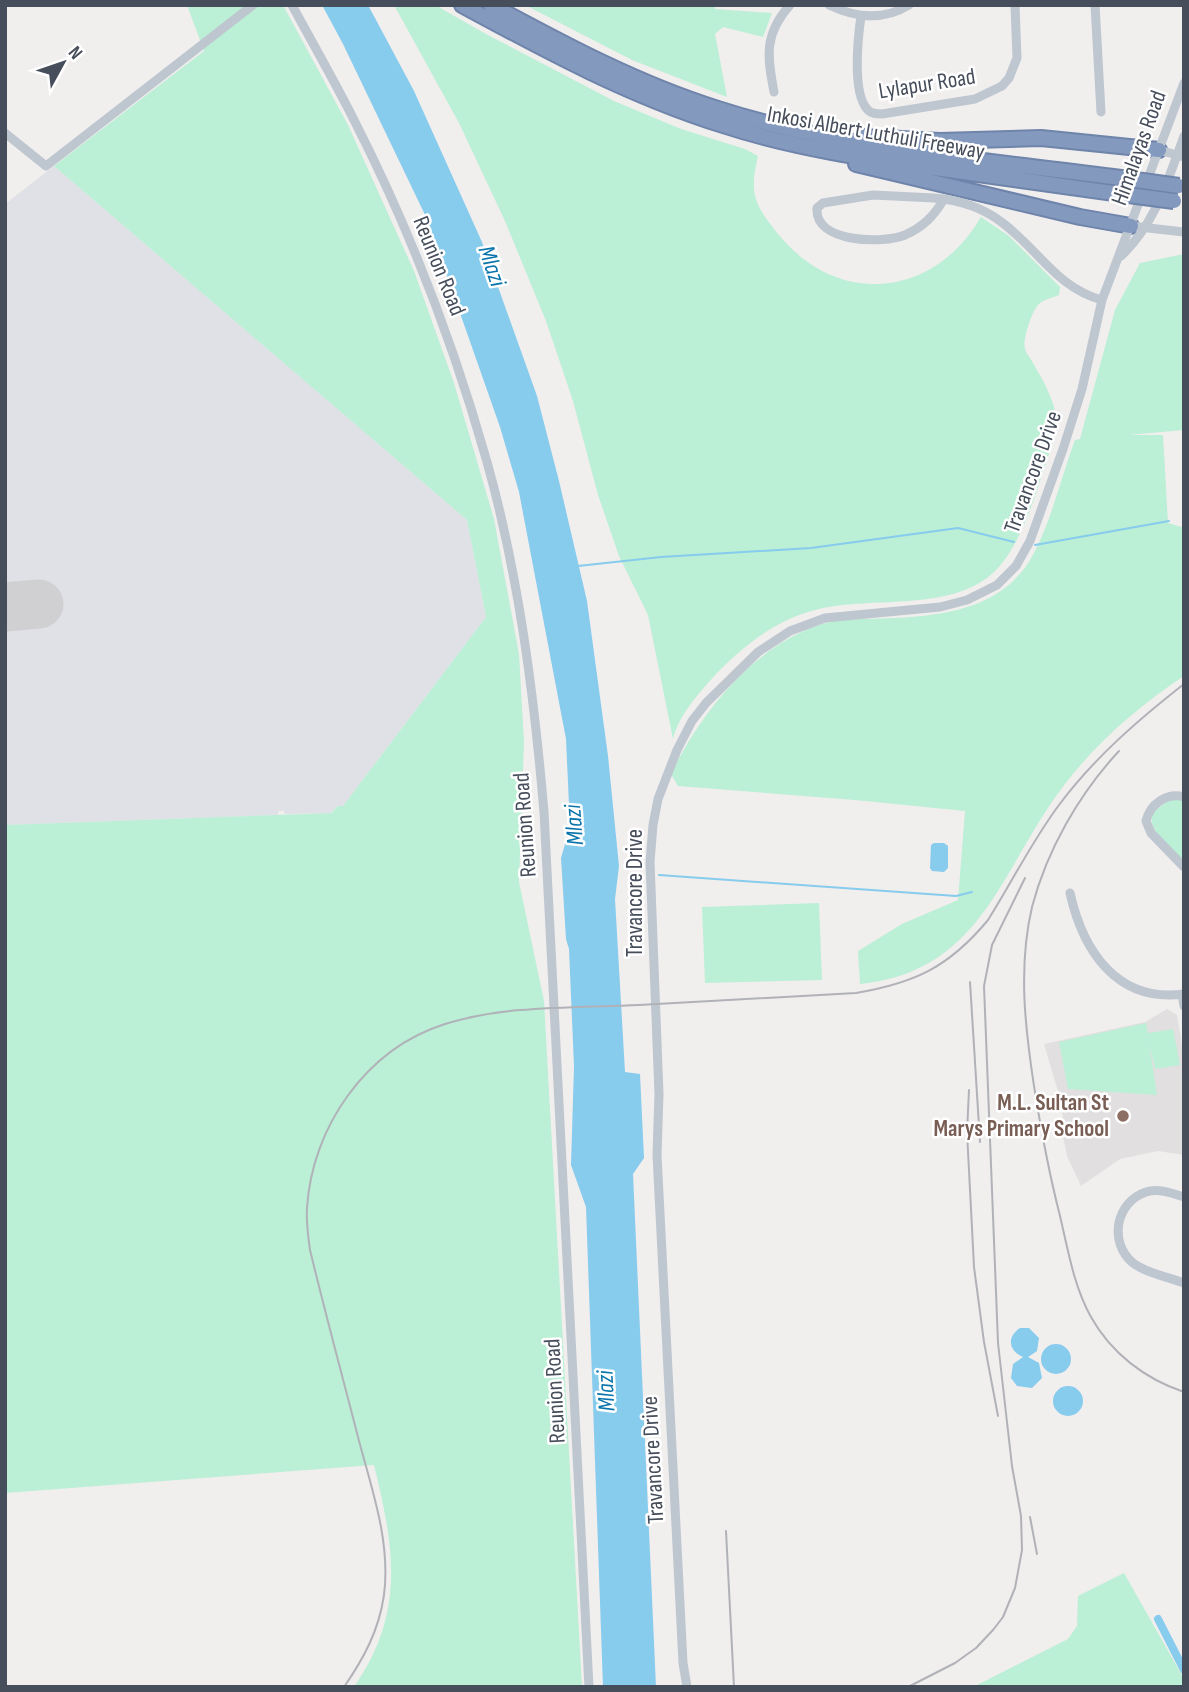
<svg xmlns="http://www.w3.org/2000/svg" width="1189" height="1692" font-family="'Sofia Sans Condensed',sans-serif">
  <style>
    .education { fill: #e2dfe0 }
    .airport { fill: #dfe1e6 }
    .green { fill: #bbefd6 }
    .water { fill: #87cbed }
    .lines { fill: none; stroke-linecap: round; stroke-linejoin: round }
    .stream { stroke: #87cbed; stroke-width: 2 }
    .canal { stroke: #87cbed; stroke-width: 8 }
    .runway { stroke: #d0d0d3; stroke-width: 49 }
    .highway-casing { stroke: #6f84aa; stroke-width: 18 }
    .minor { stroke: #bec6d0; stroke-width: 9 }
    .highway { stroke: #8499be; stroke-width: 14 }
    .rail { stroke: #b0b2b8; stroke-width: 2 }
    .highway-bridge-casing { stroke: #6f84aa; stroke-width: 18; stroke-linecap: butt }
    .highway-bridge { stroke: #8499be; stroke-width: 14 }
    .education-dot { fill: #8d6e63; stroke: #fff; stroke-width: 2.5 }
    .labels { text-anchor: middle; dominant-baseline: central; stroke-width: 5; stroke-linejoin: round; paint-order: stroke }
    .street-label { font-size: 23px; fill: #464e5b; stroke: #fff }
    .education-label { font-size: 23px; font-weight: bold; fill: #785e54; stroke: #fff; text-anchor: end }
    .water-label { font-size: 24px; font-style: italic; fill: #0974ab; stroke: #fff }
  </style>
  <rect width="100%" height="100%" fill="#f1eeee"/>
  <path class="education" d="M1167,1009L1177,1015L1184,1057V1155L1158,1151L1120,1159L1081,1186L1067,1156L1063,1136L1062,1097L1057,1088L1044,1044L1145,1022Z"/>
  <path class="airport" d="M54,166L467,520L486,617L343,806H338L330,813L285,814L284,811H279L278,815L5,825V204Z"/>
  <path class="green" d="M187,5H283L348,125L414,271L454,383L494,519L519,654L524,742L519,882L544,1001L582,1687H354C406,1612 394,1547 374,1465L5,1493V825L331,813L338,806H343L486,617L467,520L54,166L204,51Z
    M394,5H435L486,34L614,101L681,129L745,149L758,156C749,194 754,204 778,234C838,308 934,298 981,217L1009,236L1060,287L1059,295C1053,298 1044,299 1039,304C1032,310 1022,341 1025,349C1026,354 1031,358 1033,363C1045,384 1060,409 1056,433C1041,474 1025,544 993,573C950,612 873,596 819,609C779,618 745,644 717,673C700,692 679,714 673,739L648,615L619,556L598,495L573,401L546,321L505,221L459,123Z
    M525,5H715V9L772,13L763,37L723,27L715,34L727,97L632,60Z
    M1184,254V430L1129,435H1163L1168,523L1181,527L1184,524V676C1139,706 1098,741 1065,784C1000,868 984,971 860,984L858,951L902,924L958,900L965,811L855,800L678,786L671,774C703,708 762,635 838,620C908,616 998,625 1035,551C1052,518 1062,475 1075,440L1080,439L1115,310L1140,263Z
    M1171,798L1184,801V864C1170,849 1151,835 1151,814Z
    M819,903L822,980L705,983L702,907Z
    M1146,1023L1148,1033L1173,1029L1180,1065L1155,1069L1149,1043L1157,1095L1068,1089L1059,1042Z
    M1124,1573L1184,1679V1687H973L1068,1639L1077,1626L1078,1596Z"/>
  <path class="water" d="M322,5H368L414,91L482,242L537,396L559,481L587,601L608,756L619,866L615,899L625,1072L640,1074L644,1158L633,1174L656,1687H603L586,1207L571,1165L574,1066L569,949L566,939L561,858L570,827L566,739L519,492L500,427L427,219L343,44Z
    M934,843H944L948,846V868L944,872L932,871L930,868L931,845Z
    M1020,1328H1029L1039,1338L1037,1351L1028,1357L1039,1363L1042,1378L1032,1388L1017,1386L1011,1378L1013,1364L1023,1357C1009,1351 1006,1337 1020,1328Z
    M1041 1359a15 15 0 1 1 30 0a15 15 0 1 1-30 0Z
    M1053 1401a15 15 0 1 1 30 0a15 15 0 1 1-30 0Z"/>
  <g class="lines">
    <path class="stream" d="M1035,545L1169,521
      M578,566L661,557L811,548L958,528L1014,542
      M659,875L956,896L972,892"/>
    <path class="canal" d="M1158,1619L1184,1670"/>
    <path class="runway" d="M5,607L39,604"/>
    <g class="highway-casing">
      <path id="highway" d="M462,5C547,51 630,96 723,125C793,148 868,159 942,169C1001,177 1061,186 1121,194
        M491,5C565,45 638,84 718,109C849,151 986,160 1121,178
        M864,137L940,141L1041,138L1159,150
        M856,164L1080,217L1131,226"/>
    </g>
    <path class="minor" d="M292,5C313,44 335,82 355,122C410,230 454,345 487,462C519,576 534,695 544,812L589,1687
      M829,5C856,18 883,21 909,5
      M1095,5L1101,112
      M861,16C858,37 852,92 867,109C871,114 877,114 882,114L975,99L1002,86L1009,78L1017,58L1015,5
      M774,92C767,56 764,34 790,5
      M5,133L46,166L253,5
      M1159,150L1184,157
      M944,199C934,216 923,227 905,235C883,244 814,243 817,208L823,203L873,195L934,198C958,200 980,206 1000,221C1038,248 1055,287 1102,300
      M1131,226L1184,232
      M1121,256C1156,223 1168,179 1184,136
      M1184,797C1167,792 1150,804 1146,821L1151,833L1184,867
      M1070,893C1083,951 1117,1003 1184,994
      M1182,994L1184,1006
      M1184,1197C1172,1193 1158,1188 1146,1192C1116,1202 1108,1242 1133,1263C1146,1273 1168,1277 1184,1283
      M687,1687L683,1663L657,1155L659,1094L650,862L653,825L658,799L677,750L692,721L706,703L758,652L790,631L825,618L940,607L967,600L997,585L1016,566L1030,541L1063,449L1082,389L1102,300L1184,83"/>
    <use href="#highway" class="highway"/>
    <path class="rail" d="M1119,751C1079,794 1047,850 1032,907C1018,967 1025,1027 1034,1086C1041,1130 1049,1173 1060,1216C1068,1250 1074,1287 1091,1317C1111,1353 1145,1379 1184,1392
      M970,982L980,1142
      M969,1090L967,1132L974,1267L984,1342L998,1416
      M1030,1517L1037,1554
      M726,1531L734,1687
      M344,1687C364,1658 379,1630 384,1595C391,1541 371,1487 358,1437C342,1375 325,1312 310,1250C308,1236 306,1222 307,1208C312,1127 366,1049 445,1024C506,1005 575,1008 639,1005C711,1001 783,997 856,993C915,983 949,967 988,920C1012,882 1032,841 1059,805C1094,758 1138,720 1184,684
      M908,1687L955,1663L976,1648L993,1630L1003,1617L1015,1588L1022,1550L1021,1516L1012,1466L998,1343L984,986L992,945L1025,878"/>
    <g class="highway-bridge-casing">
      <path id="highway-bridge" d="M1121,178L1179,186
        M1121,194L1174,201"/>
    </g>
    <use href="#highway-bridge" class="highway-bridge"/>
  </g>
  <circle class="education-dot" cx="1123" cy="1116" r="7"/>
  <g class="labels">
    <g class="street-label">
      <text transform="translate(927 84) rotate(-9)">Lylapur Road</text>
      <text transform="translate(876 133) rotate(10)">Inkosi Albert Luthuli Freeway</text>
      <text transform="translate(1139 148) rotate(-70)">Himalayas Road</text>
      <text transform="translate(439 266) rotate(68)">Reunion Road</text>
      <text transform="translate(1033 472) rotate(-70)">Travancore Drive</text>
      <text transform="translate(525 825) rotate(-94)">Reunion Road</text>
      <text transform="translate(635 893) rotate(-90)">Travancore Drive</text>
      <text transform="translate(555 1391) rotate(-93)">Reunion Road</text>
      <text transform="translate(653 1460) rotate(-93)">Travancore Drive</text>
    </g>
    <g class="education-label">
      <text x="1109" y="1103">M.L. Sultan St<tspan x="1109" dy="26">Marys Primary School</tspan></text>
    </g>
    <g class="water-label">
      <text transform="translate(492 266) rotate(71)">Mlazi</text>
      <text transform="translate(574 825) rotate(-94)">Mlazi</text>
      <text transform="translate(606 1391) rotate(-93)">Mlazi</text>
    </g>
  </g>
  <rect width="1189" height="1692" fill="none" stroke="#464e5b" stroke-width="14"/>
  <g transform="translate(63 63) rotate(50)" stroke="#ffffff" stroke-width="5" paint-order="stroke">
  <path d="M0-5L12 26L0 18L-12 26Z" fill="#464e5b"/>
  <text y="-10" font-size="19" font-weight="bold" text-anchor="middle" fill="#464e5b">N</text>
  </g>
</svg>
